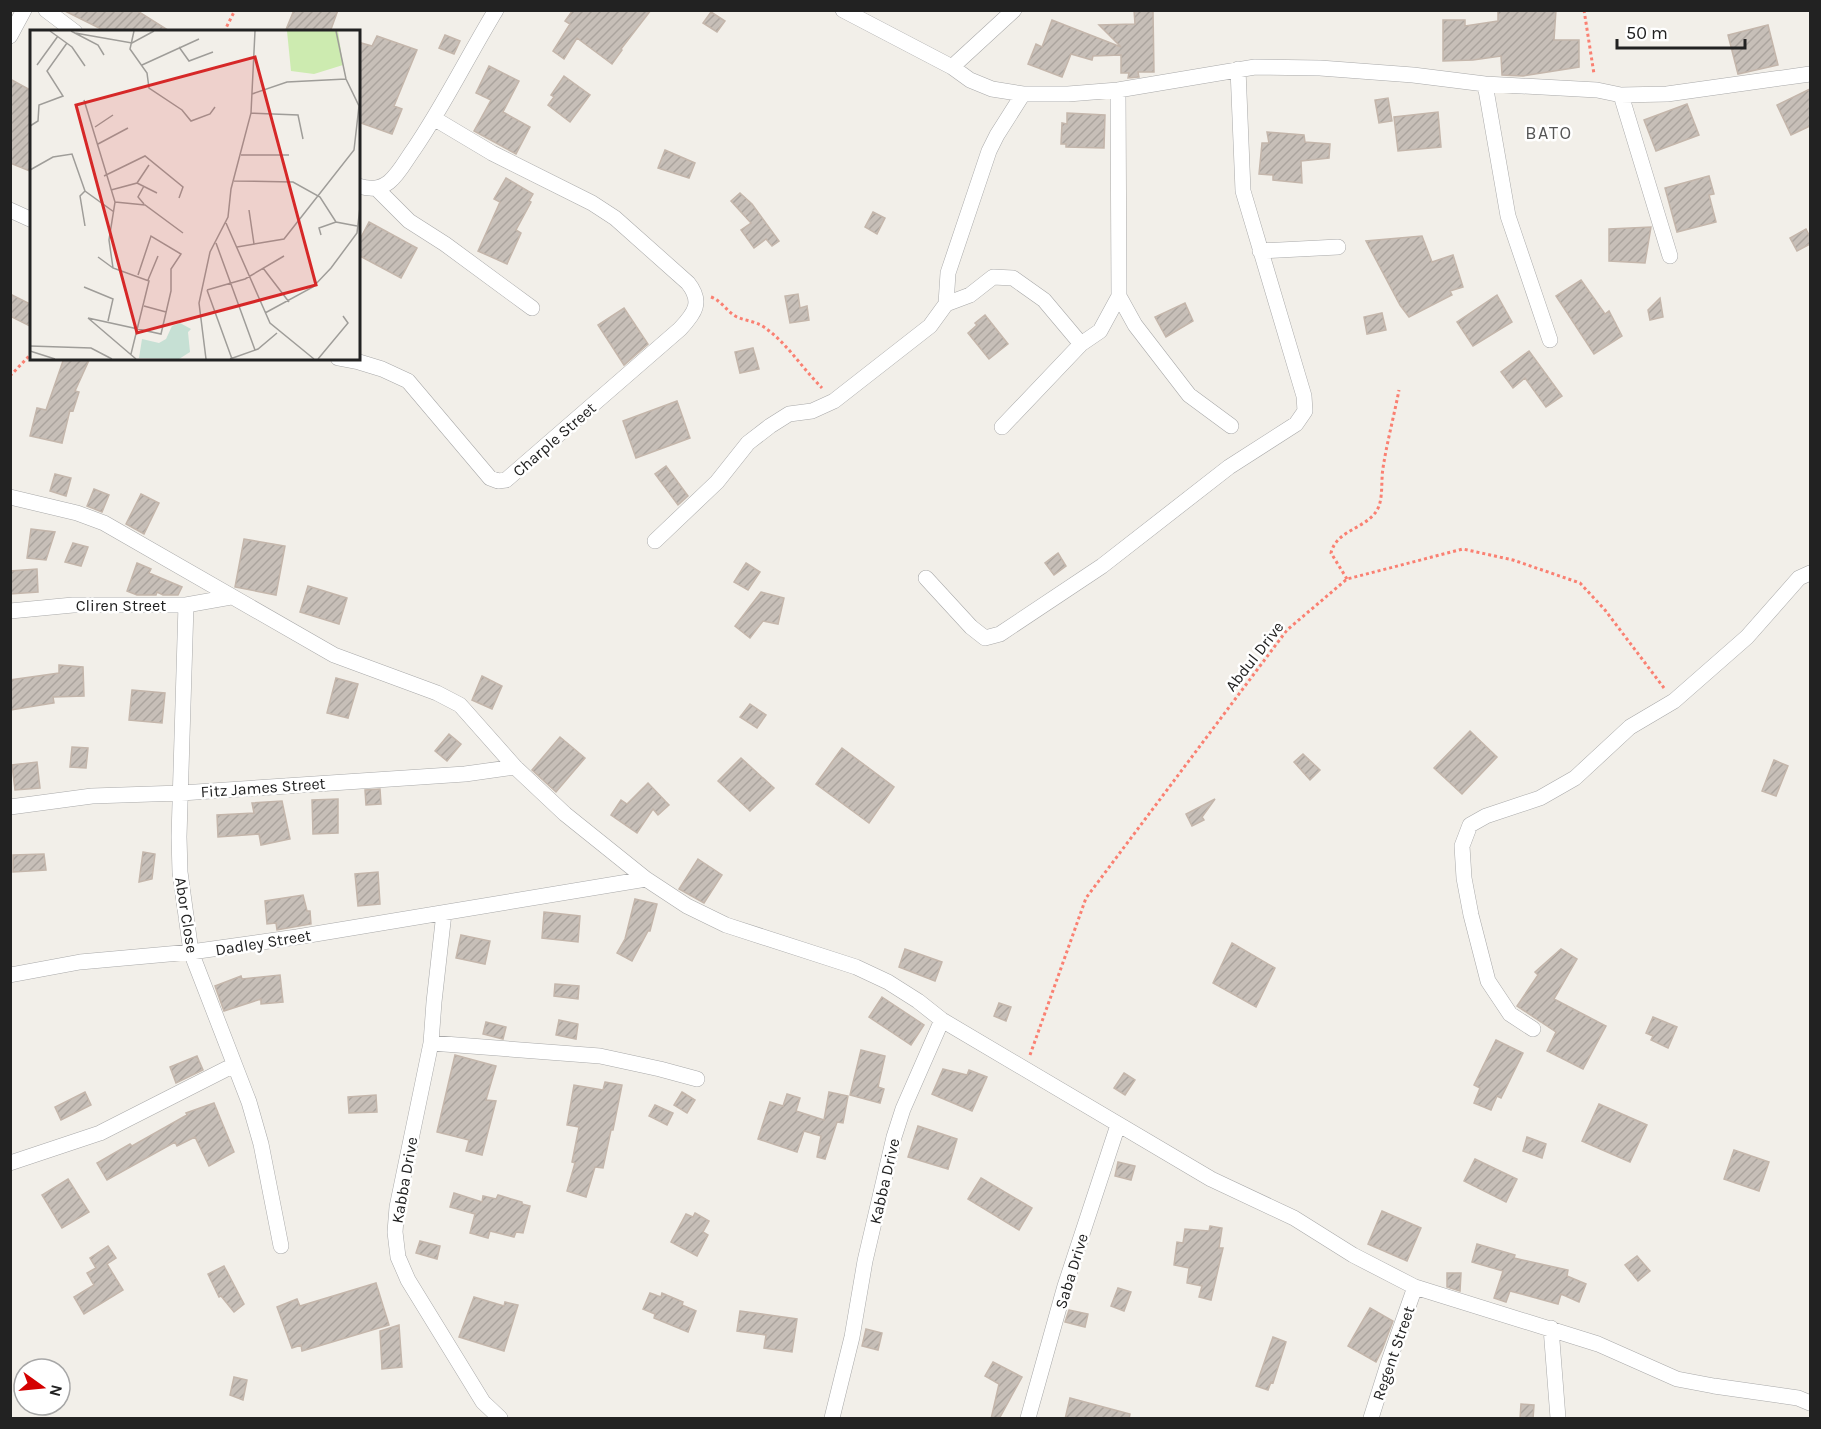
<svg xmlns="http://www.w3.org/2000/svg" width="1821" height="1429" font-family="Karla,sans-serif">
<defs>
<pattern id="building-hatch" width="6" height="6" patternUnits="userSpaceOnUse" patternTransform="scale(1.5)"><rect width="6" height="6" fill="#c7bfb8"/><path d="M-1 1l2-2M0 6l6-6M5 7l2-2" fill="none" stroke="#aba49e"/></pattern>
</defs>
<rect width="100%" height="100%" fill="#f2efe9"/>
<path fill="url(#building-hatch)" stroke="#c4b6ab" stroke-width="1.5" d="M63,10H136L171,32H107Z
M294,10H338L330,32H285Z
M573,10H651L621,49L622,50L612,64L577,38L564,59L553,51L570,24L565,21Z
M1134,10H1153L1154,72H1138L1139,77L1128,78L1129,73H1121V55L1093,56L1092,60L1071,54L1062,77L1028,64L1036,44L1042,47L1052,20L1121,47L1099,25L1135,24Z
M1498,10H1556L1554,40H1579V67L1523,76L1502,75L1501,56L1473,60L1443,61V20H1465V26L1498,21Z
M711,12L725,21L717,32L703,23Z
M1768,25L1778,65L1738,74L1728,35Z
M445,35L460,41L454,54L439,48Z
M377,36L417,50L394,106L402,109L392,134L358,122V42L372,46Z
M489,66L519,81L503,112L530,127L516,154L474,131L491,100L476,93Z
M564,76L590,95L570,122L548,105L554,97L551,95Z
M10,79L32,91V172L10,163Z
M1810,89V126L1791,135L1777,105Z
M1388,98L1392,121L1379,123L1375,100Z
M1687,104L1699,135L1656,151L1644,120Z
M1438,112L1441,147L1398,151L1394,117Z
M1067,113L1105,115L1104,148L1066,147V144H1061L1062,123L1067,124Z
M1267,132L1304,135L1305,142L1330,144L1329,158L1301,161L1302,183L1273,180V175L1259,174L1262,143H1269Z
M665,150L695,163L689,178L658,168Z
M1709,176L1714,194L1709,195L1716,222L1677,232L1665,188Z
M506,178L533,194L529,201L531,202L516,230L521,233L507,264L478,251L500,202L494,199Z
M740,193L752,204L779,241L772,246L766,239L754,248L741,230L751,223L731,201Z
M873,212L885,218L877,234L865,227Z
M369,222L417,248L401,278L358,255V243Z
M1651,227L1645,263L1609,261V229Z
M1806,229L1810,237V244L1797,251L1790,238Z
M1422,236L1432,262L1453,255L1463,287L1450,291L1452,295L1409,317L1400,305L1366,241Z
M1581,280L1605,314L1609,311L1622,336L1594,354L1556,296Z
M10,294L32,305V327L10,316Z
M798,294L800,308L807,306L809,320L790,323L785,296Z
M1497,295L1512,322L1473,346L1457,322Z
M1660,298L1663,317L1650,320L1648,310Z
M1185,303L1193,321L1166,337L1155,317Z
M624,308L648,344L624,365L598,325Z
M1382,313L1386,330L1367,334L1364,317Z
M985,315L1008,344L989,359L968,333L977,325L975,323Z
M753,348L759,369L740,373L735,352Z
M1529,351L1562,396L1546,407L1525,378L1513,388L1501,372Z
M64,358H90L75,391L79,392L73,411L70,410L62,443L30,436L37,408L46,410Z
M677,401L690,438L636,458L623,421Z
M666,466L688,496L678,505L655,474Z
M55,474L71,478L66,496L50,491Z
M94,489L109,495L102,512L87,506Z
M141,494L159,503L144,534L126,524Z
M31,529L55,532L46,560L27,558Z
M244,539L285,546L276,595L235,587Z
M73,543L88,547L81,566L65,562Z
M1058,553L1066,566L1054,575L1045,563Z
M137,563L151,569L149,573L182,587L178,595H163L157,592L156,595H137L127,591Z
M746,563L760,572L748,590L734,582Z
M37,569L38,592L10,594V571Z
M308,586L347,598L339,624L300,612Z
M761,592L784,598L778,624L763,621L750,638L735,626Z
M59,665L83,667L84,696L53,697L54,703L10,710V680L59,673Z
M482,676L502,686L492,709L472,700Z
M336,678L358,684L348,718L327,713Z
M132,690L165,693L162,723L129,720Z
M750,704L766,715L757,728L740,717Z
M1470,731L1497,757L1462,794L1434,768Z
M449,734L461,744L447,761L435,751Z
M560,737L585,758L556,792L532,770Z
M72,747L88,748L86,768L70,767Z
M842,748L894,787L869,823L816,784Z
M1303,754L1320,770L1310,780L1294,762Z
M741,758L774,788L750,811L718,781Z
M1774,760L1788,766L1776,796L1762,791Z
M37,762L40,788L15,790L12,765Z
M648,783L669,805L658,815L653,809L637,833L611,815L621,800L627,804Z
M380,789L381,804L366,805L365,790Z
M338,799V833L313,834L312,800Z
M1215,799L1202,817L1204,820L1192,826L1186,814Z
M282,801L290,839L261,845L259,834L218,837L217,815L254,813L252,803Z
M143,852L155,854L152,879L139,882Z
M44,854L46,870L13,872V855Z
M698,859L722,875L704,903L679,889Z
M378,872L380,904L358,906L355,874Z
M303,895L307,911H310L311,924L277,930L276,923L267,924L265,901Z
M635,899L657,904L650,931H648L632,961L617,953L625,939Z
M544,912L580,916L578,942L542,938Z
M461,935L490,941L485,964L456,958Z
M1232,943L1275,968L1256,1007L1213,983Z
M905,949L942,962L935,981L899,967Z
M1561,949L1577,959L1554,999L1606,1026L1583,1069L1547,1051L1556,1032L1517,1006L1538,975L1535,972Z
M280,975L283,1002L261,1004V999L224,1011L215,986L241,976L242,979Z
M555,984L579,986L578,999L554,996Z
M882,997L924,1025L911,1045L869,1017Z
M999,1003L1011,1007L1006,1021L994,1016Z
M1653,1017L1677,1027L1668,1048L1651,1040L1653,1036L1646,1033Z
M559,1020L578,1024L576,1039L556,1035Z
M486,1022L506,1027L503,1039L483,1034Z
M1496,1040L1523,1053L1501,1098L1497,1096L1491,1110L1474,1103L1480,1088L1474,1085Z
M861,1050L885,1056L878,1087L884,1089L880,1103L850,1095Z
M455,1055L496,1066L486,1100L496,1101L482,1155L466,1151L469,1140L437,1132Z
M197,1056L203,1070L176,1083L170,1067Z
M943,1069L967,1075L969,1070L987,1077L972,1111L932,1094Z
M1124,1073L1135,1080L1125,1095L1114,1088Z
M605,1082L622,1085L613,1130H611L603,1168L595,1167L586,1197L567,1191L575,1163L572,1162L579,1127L567,1125L574,1085L603,1090Z
M85,1092L91,1105L61,1120L55,1107Z
M682,1092L695,1100L687,1113L674,1105Z
M829,1092L848,1096L843,1123L837,1122L825,1159L817,1157L821,1136L804,1131L797,1152L758,1139L770,1102L783,1106L787,1094L800,1098L796,1111L824,1120Z
M376,1095L377,1112L349,1113L348,1097Z
M214,1103L234,1152L209,1166L195,1137L177,1146L175,1142L107,1180L97,1163L130,1144L132,1146L187,1115L186,1113Z
M1599,1104L1647,1125L1630,1162L1582,1141Z
M655,1105L673,1113L667,1125L649,1116Z
M918,1126L957,1139L948,1169L908,1157Z
M1527,1137L1546,1144L1542,1158L1523,1151Z
M1734,1150L1769,1162L1759,1191L1724,1179Z
M1475,1159L1517,1179L1506,1202L1464,1181Z
M1118,1162L1135,1166L1131,1180L1115,1176Z
M981,1178L1032,1208L1019,1230L968,1199Z
M68,1179L89,1212L62,1228L42,1195Z
M454,1193L482,1202L483,1196L496,1199L498,1195L522,1202V1204L530,1206L523,1233L516,1232L514,1237L490,1231L488,1238L470,1233L475,1214L450,1207Z
M1382,1211L1421,1228L1407,1261L1368,1244Z
M695,1213L709,1221L703,1232L708,1235L697,1256L671,1242L686,1214L693,1217Z
M1210,1226L1222,1228L1219,1248H1223L1211,1300L1199,1297L1202,1286L1187,1283L1189,1268L1174,1265L1177,1242L1183,1243L1185,1229L1209,1231Z
M420,1241L440,1246L437,1259L416,1253Z
M1477,1244L1515,1255L1514,1258L1568,1270L1567,1276L1586,1284L1579,1302L1561,1294L1558,1304L1510,1291L1506,1302L1494,1298L1503,1271L1472,1262Z
M108,1246L116,1258L107,1264L123,1290L84,1314L74,1297L94,1285L87,1273L96,1268L90,1258Z
M1637,1256L1650,1271L1638,1281L1625,1265Z
M224,1266L244,1304L234,1312L221,1296L219,1297L208,1274Z
M1447,1273H1461L1460,1291L1447,1287Z
M376,1283L389,1325L302,1351L301,1345L292,1348L277,1307L297,1299L300,1306Z
M1118,1288L1131,1292L1124,1311L1111,1306Z
M650,1293L661,1297L662,1293L683,1302L682,1305L696,1311L688,1332L654,1318L655,1314L643,1309Z
M474,1297L504,1306L505,1302L518,1305L504,1351L459,1337Z
M1370,1308L1393,1321L1382,1350L1376,1362L1348,1346Z
M1069,1310L1088,1314L1085,1327L1065,1322Z
M740,1311L797,1319L792,1352L764,1348L766,1335L737,1331Z
M399,1325L402,1367L382,1369L380,1331Z
M866,1329L882,1333L878,1350L862,1346Z
M1273,1337L1286,1342L1273,1383L1271,1382L1268,1390L1256,1386Z
M993,1362L1022,1377L999,1419H991L999,1384L985,1376Z
M234,1377L247,1380L243,1400L230,1395Z
M1070,1398L1130,1414L1129,1419H1065Z
M1521,1404L1534,1405L1533,1419H1520Z"/>
<g fill="none" stroke-linecap="round" stroke-linejoin="round">
<g stroke="#a9a9a9" stroke-width="16">
<path id="street" d="M46,10L75,32
M843,10L952,67L970,80L992,89L1023,94H1068L1118,90L1255,67L1320,68L1413,75L1485,84L1597,90L1621,95L1667,94L1810,74
M10,36L24,10
M952,67L1014,10
M1485,84L1508,216L1550,340
M1621,95L1670,256
M358,186C369,189 379,190 389,182C399,174 406,160 414,149C444,105 468,56 496,10
M377,189L409,221L445,244L532,308
M10,210L32,220
M1260,251L1338,247
M1119,296L1135,325L1189,395L1231,426
M946,304L970,295L993,277L1013,278L1044,300L1081,344
M338,358L359,362L382,369L408,381L490,478L498,481L506,480L680,329C695,313 703,302 688,283L615,218L592,203L492,153L435,119
M1002,427L1081,344L1100,331L1119,296L1118,90
M10,497L77,513L104,523L334,655L437,693L460,705L515,767L565,814L646,879L687,906L726,925L856,967L888,982L918,1001L942,1020L1211,1179L1294,1218L1353,1255L1415,1287L1598,1344L1677,1379L1714,1386L1798,1398L1810,1403
M655,541L717,482L748,443L770,426L789,414L812,411L834,401L930,326L946,304L948,273L989,151L997,135L1023,94
M926,578L971,627L985,638L1000,634L1102,566L1229,467L1296,424L1305,411L1304,396L1243,191L1238,69
M186,605L179,837L180,872L191,952L249,1102L261,1144L281,1246
M10,611L73,605H186L231,597
M10,807L92,796L181,793L465,774L515,767
M444,913L434,1002L431,1043L397,1207L395,1232L398,1257L408,1280L483,1402L500,1418
M10,975L80,962L191,952L297,937L646,879
M1533,1029L1510,1014L1488,981L1471,915L1464,878L1462,846L1470,825L1486,816L1540,798L1575,778L1630,727L1674,701L1747,637L1799,578L1810,573
M431,1043L600,1056L660,1069L697,1079
M10,1163L100,1133L234,1065
M1551,1328L1558,1418
M832,1418L852,1337L865,1261L894,1137L903,1109L942,1020
M1028,1418L1065,1286L1118,1125
M1371,1418L1389,1361L1415,1287"/>
</g>
<path stroke="#fa8072" stroke-width="3" stroke-dasharray="3 3" stroke-linecap="butt" d="M1584,10L1594,74
M224,32L235,10
M711,297C722,301 727,312 737,317C746,321 755,321 764,327C787,343 802,368 822,388
M10,376L32,353
M1347,579L1331,553C1337,528 1370,529 1379,506C1383,494 1381,480 1383,468C1387,442 1394,416 1399,390
M1030,1055L1086,898L1287,630L1347,579L1463,549L1513,560L1580,583L1605,610L1664,688"/>
<use href="#street" stroke="#fff" stroke-width="15"/>
</g>
<g text-anchor="middle" stroke-width="5" stroke-linejoin="round" paint-order="stroke">
<g font-size="16" fill="#222" stroke="#fff">
<text transform="translate(554 439) rotate(-41)" y="6">Charple Street</text>
<text x="121" y="611">Cliren Street</text>
<text transform="translate(1254 656) rotate(-52)" y="6">Abdul Drive</text>
<text transform="translate(263 787) rotate(-4)" y="6">Fitz James Street</text>
<text transform="translate(187 915) rotate(81)" y="6">Abor Close</text>
<text transform="translate(263 942) rotate(-9)" y="6">Dadley Street</text>
<text transform="translate(404 1180) rotate(-80)" y="6">Kabba Drive</text>
<text transform="translate(884 1181) rotate(-77)" y="6">Kabba Drive</text>
<text transform="translate(1071 1271) rotate(-73)" y="6">Saba Drive</text>
<text transform="translate(1393 1353) rotate(-71)" y="6">Regent Street</text>
</g>
<g font-size="18" letter-spacing="1.5" fill="#555" stroke="#fff">
<text x="1549" y="139">BATO</text>
</g>
</g>
<g transform="translate(30 30)">
<rect width="330" height="330" fill="#f2efe9"/>
<path d="M257,1H308L313,35L284,44L261,41Z" fill="#cdebb0"/>
<path d="M150,293L161,299L158,302L160,322L149,329L109,328L112,309L129,313L136,309L142,296Z" fill="#c6e0d4"/>
<path fill="none" stroke="#9f9d99" stroke-width="1.5" d="M20,1L42,17L55,36M41,1L68,15L74,25M104,1L100,19L117,43L119,58L152,80L161,91L180,84L185,77M45,3L102,13L124,1M149,17L159,31L183,22M7,35L28,6M112,35L169,9M222,64L257,52L316,49M54,70L85,172L79,210L83,238L119,251L101,324M221,83L268,85L273,109M0,96L8,91L9,75L33,66L17,41L37,13M65,97L83,85M68,114L98,98M211,125H259M0,140L23,127L42,124L55,161L84,182M74,146L115,126L153,157L149,168M204,151L263,152L290,167L306,192L327,196M107,153L127,163M81,160L107,153L119,135M55,161L50,166L55,196M85,172L115,175L153,203M114,174L108,167L114,156M219,180L224,214M196,193L240,293L284,329M291,205L289,198L306,192M186,213L225,320M207,217L254,209L324,120L329,76L316,49L306,1M68,227L83,238M233,238L259,272M118,250L128,226M54,257L83,269L78,291M177,260L215,249L254,226M177,260L202,329M114,276L136,282M235,283L283,257L301,238L327,203L330,177M58,288L131,304L141,261V239L151,224L121,206L108,245M58,288L106,329M0,316L61,318L82,329M0,321L25,329M176,329L169,273L180,222L198,187L201,159L221,83L225,1M200,329L228,319L247,303M288,329L318,293L313,286"/>
<path fill="#d62828" fill-opacity="0.15" stroke="#d62828" stroke-width="3" d="M225,27L286,255L107,303L46,75Z"/>
<rect width="330" height="330" fill="none" stroke="#222" stroke-width="3"/>
</g>
<rect width="1821" height="1429" fill="none" stroke="#222222" stroke-width="24"/>
<g transform="translate(42 1387) rotate(105)"><circle r="28" fill="#ffffff" stroke="#a7a7a7" stroke-width="1.5"/>
<path d="M0-4.5L10 22L0 15L-10 22Z" fill="#d40000"/>
<text y="-9" font-size="16" font-weight="bold" text-anchor="middle" fill="#222222">N</text>
</g>
<path d="M1617 39v9h128v-9" fill="none" stroke="#222222" stroke-width="3"/>
<text x="1626" y="39" font-size="18" fill="#222222" stroke="#ffffff" stroke-width="4.5" paint-order="stroke">50 m</text>
</svg>
